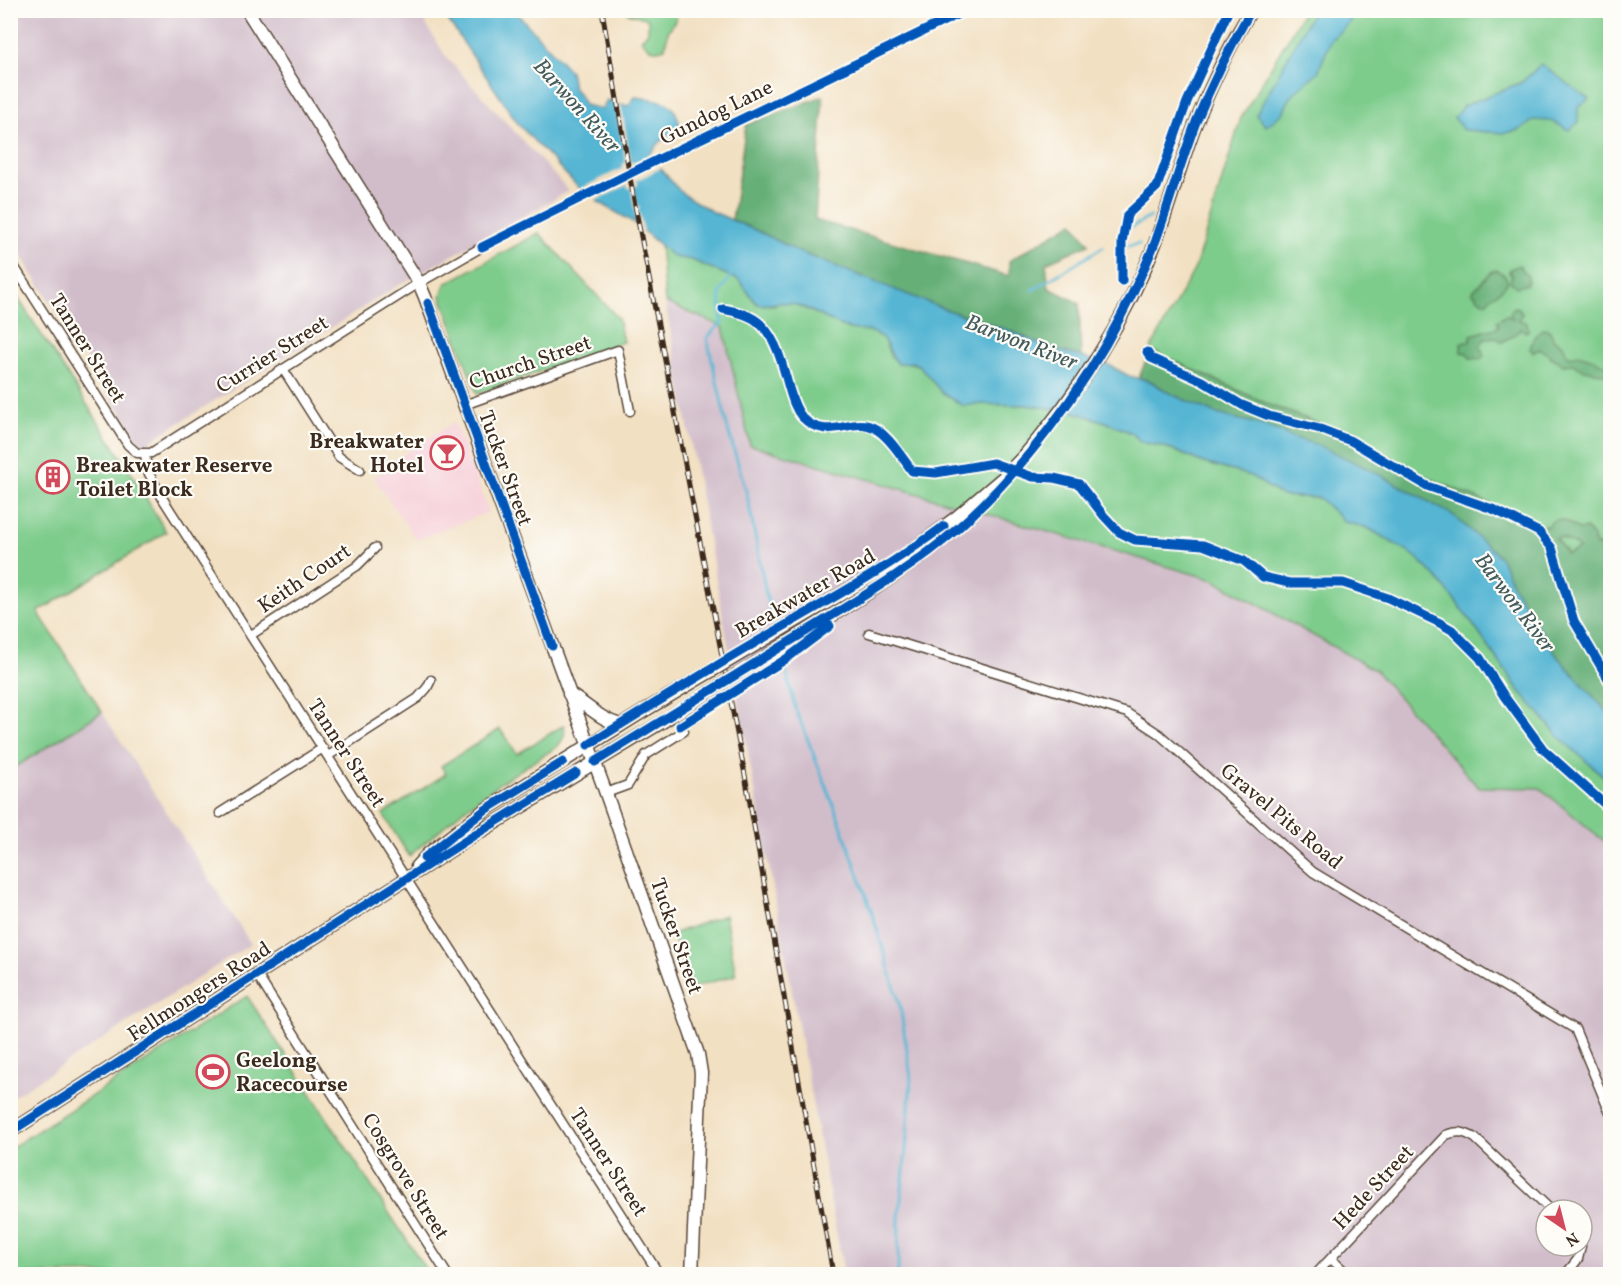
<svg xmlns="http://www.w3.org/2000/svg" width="1621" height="1285" font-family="Vollkorn,serif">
<rect width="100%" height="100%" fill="#fdfcf7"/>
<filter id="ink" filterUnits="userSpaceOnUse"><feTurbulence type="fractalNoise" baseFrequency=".0167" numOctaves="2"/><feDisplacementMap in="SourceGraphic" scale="12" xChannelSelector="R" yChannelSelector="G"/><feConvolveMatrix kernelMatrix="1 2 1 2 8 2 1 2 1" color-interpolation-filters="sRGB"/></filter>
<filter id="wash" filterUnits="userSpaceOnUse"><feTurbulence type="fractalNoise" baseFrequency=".008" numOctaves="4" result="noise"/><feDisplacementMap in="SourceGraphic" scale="24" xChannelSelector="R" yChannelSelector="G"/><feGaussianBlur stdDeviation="1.35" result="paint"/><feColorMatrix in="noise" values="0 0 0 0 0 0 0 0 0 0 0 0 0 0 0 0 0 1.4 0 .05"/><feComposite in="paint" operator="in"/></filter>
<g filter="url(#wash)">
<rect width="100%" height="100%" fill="#f2e0c2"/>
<path fill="#f6cfd8" d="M454,422L489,512L416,540L374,478L411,449Z"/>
<path fill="#d1bdca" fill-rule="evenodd" d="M11,11H418L446,57L569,191L401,284L142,446L11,240Z
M665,302L723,327L750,445L1214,580L1375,670L1478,787L1540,788L1610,846V1274H844ZM1546,1210H1582V1246H1546Z
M10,569L251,944L11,1098H10Z"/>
<path fill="#7ecc8c" stroke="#5c7b55" stroke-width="1.5" d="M629,10L676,11V19L668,32L665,48C652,53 649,49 641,39L648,32V19L628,13Z
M1304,11H1610V671L1584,630L1567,555L1549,528L1428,478L1352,436L1272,406L1150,350L1195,268L1241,118Z
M661,169L669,179L674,257L692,260L739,280L757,304L774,305L783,302L797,305L849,329L873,331L883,338L891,357L920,366L942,393L964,406L975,404L1027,405L1071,411L1106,422L1132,433L1141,442L1166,447L1204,463L1251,476L1282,496L1319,498L1345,522L1368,528L1415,556L1437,578L1462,609L1519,690L1559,737L1610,782V846L1540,788L1478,787L1375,670L1214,580L750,445L723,327L665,302L660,244L644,231Z
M539,233L618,318L623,342L477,394L441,296L445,284Z
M10,286L132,474L166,532L38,612L102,712L11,770Z
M564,725C566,735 563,740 557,747L500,783L461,812L409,856L383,814L446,774L441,766L500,729L517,754Z
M725,915L736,975L691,988L672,934Z
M247,996L429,1274H11V1148Z"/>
<path fill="#66b078" stroke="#506d4b" stroke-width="1.5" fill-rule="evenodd" d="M823,96L815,220L1009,276V261L1073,222L1089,244L1046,263L1049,288L1079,303L1081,357L1049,348L1011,331L950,311L857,276L799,252L762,233L732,220L746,125Z
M1519,265C1524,273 1531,275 1527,284L1516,287L1510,281L1512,276L1509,273L1510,269Z
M1497,270C1523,285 1493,291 1487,302L1481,301L1472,292L1492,271Z
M1515,307L1519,308L1522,314L1519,320L1527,323L1528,331L1525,332L1521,328L1516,334L1502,342L1495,337L1485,339L1480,346L1484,356L1481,359L1470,358L1467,353L1461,352V343L1471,341V335L1499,327L1497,321L1506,315L1513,319L1510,313L1513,308Z
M1545,328L1550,331L1554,340L1563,345L1567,355L1572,357L1578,354L1594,359L1607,367L1608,361L1610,360V377C1599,369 1584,374 1573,364L1563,365L1540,349L1533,352L1530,349C1532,340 1537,331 1545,328Z
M1150,350L1272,406L1352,436L1428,478L1546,527C1556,513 1568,522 1579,530L1586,528L1593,537V541L1597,546H1603L1606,553L1610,552V659L1606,654L1599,653L1610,671V715L1557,656L1513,586L1501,558L1453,515L1371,470L1266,426L1217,414L1171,394L1151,381L1139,378ZM1562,538L1575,545L1579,549L1567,554L1556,539Z"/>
<path fill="#54b5d3" stroke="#487078" stroke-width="1.5" d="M1314,10L1351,11L1350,22L1331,40L1318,72L1296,91L1289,100L1283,113L1266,126L1256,115Z
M442,11H515L570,71L573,87L580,96L584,105L602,109L607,100L628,106L635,97C661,100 676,99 680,127L660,142L649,155L679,190L686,196L711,211L762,233L799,252L950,311L1011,331L1049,348L1107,364L1129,376L1150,381L1171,394L1217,414L1266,426L1292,437L1320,446L1371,470L1453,515L1501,558L1513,586L1557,656L1610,715V782L1559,737L1519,690L1462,609L1437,578L1415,556L1368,528L1345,522L1319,498L1282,496L1251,476L1204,463L1166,447L1141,442L1132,433L1106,422L1071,411L1027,405L975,404L964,406L942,393L920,366L912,362L898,364C890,356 888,343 881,337C871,329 861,331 850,329C828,323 808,304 785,303C775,302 767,306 757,304L739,280L692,260L674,257L633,222L597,201L580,189L519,125Z
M1541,64L1589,99L1578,108V123L1569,130L1551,121L1533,120C1516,140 1487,131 1463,130L1454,118L1463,106L1522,82Z"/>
<path fill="#f2e0c2" d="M615,99L620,100L631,162L634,163L655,152L653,155L663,167L637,180L638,185L634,187L637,206H640L638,209L643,228V234L638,230L631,188H628L627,185L593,202L578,190L623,168V164L626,163Z"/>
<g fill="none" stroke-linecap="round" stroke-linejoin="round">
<path stroke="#54b5d3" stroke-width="3" d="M1128,229L1150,217
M1127,246L1139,244
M732,274L720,293L722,322L707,338L728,430L747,494L767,599L775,629
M1033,290L1103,247
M781,652L796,710L839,819L872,913L900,1005L911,1078L906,1151L899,1218L898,1274"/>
</g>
</g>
<g filter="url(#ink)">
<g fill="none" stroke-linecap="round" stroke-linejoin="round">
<g stroke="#564537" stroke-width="11">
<path id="street" d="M10,260L128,445L137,453H151L419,283L482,247L663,157L967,10
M283,369L339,457L360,470
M464,405L618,350L630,411
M145,454L147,470L163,499L659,1274
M869,633L1127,713L1159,734L1313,872L1575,1029L1610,1113
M251,635L357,566L375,548
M328,756L418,698L427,688L431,680
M606,793L628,785L646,755L684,731
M220,813L323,748
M257,975L447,1274
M1331,1259L1348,1274
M1316,1274L1446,1135C1458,1130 1464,1132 1475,1138L1551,1210
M1566,1274L1578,1259L1581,1246"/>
</g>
<g stroke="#564537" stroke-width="15">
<path id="secondary" d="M247,10L419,283L425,297L603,785L698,1054L701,1073L692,1274
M1021,460C1077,395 1125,322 1156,241C1170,202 1181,163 1195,125C1211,85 1229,47 1251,10
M852,603C905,570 954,535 996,489
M569,694C587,705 600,719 620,725
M417,866L428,854L485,810L647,709
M10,1132L473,836L665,720"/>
</g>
<use href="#street" stroke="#fff" stroke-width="8"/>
<use href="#secondary" stroke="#fff" stroke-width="12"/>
<g stroke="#3b2a1e" stroke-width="5">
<path id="rail" d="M602,10L633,195L745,775L833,1274"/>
</g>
<use href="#rail" stroke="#fdfcf7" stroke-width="3" stroke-dasharray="9" stroke-linecap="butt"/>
<g stroke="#564537" stroke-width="15" stroke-linecap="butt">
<path id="secondary-bridge" d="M647,709L900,559L957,517L1004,477L1027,453
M665,720L852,603"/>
</g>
<use href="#secondary-bridge" stroke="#fff" stroke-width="12"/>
<g stroke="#fdfcf7" stroke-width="13">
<path id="cycleway" d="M482,247L663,157L967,10
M1122,281V242L1127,215L1157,187L1187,102L1229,10
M428,303L552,646
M723,309C733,311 745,313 754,319C776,333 782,364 789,388C792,398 795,409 802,417C828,444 852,414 876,429C891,439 902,457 912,471L936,473L993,463L1033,477L1054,478L1079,484L1104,516L1119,532L1135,540L1203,545L1244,561L1263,577L1289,583H1343L1388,598L1438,622L1452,630L1480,658L1504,696L1543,749L1610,809
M1147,352L1151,358L1202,381L1242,405L1269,416L1320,429L1351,441L1427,486L1495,510L1539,532L1552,548L1574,621L1610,682
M680,726L786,659L830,626
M588,745C649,707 710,669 772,633C831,599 889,567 944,526
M595,762C664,720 733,677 802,634C855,601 910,570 957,529C1021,472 1082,392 1121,316C1134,291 1146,266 1156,240C1170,201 1181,161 1196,122C1212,83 1230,47 1251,10
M424,858L485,810L563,762
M10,1132L473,836L576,773"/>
</g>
<use href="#cycleway" stroke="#0057b8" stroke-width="9"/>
</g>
</g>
<defs>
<g id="bar-ring" transform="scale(1.725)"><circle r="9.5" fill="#fdfcf7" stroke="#d1495b" stroke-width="1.5"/><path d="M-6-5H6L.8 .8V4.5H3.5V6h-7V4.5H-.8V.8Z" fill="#d1495b"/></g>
<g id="building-ring" transform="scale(1.725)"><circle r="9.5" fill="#fdfcf7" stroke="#d1495b" stroke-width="1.5"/><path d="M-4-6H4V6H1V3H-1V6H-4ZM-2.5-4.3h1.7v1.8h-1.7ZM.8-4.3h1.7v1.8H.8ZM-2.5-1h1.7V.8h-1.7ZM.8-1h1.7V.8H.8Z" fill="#d1495b"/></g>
<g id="stadium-ring" transform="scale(1.725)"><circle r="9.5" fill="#fdfcf7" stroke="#d1495b" stroke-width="1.5"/><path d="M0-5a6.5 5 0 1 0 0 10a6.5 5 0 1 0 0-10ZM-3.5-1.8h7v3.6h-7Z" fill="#d1495b"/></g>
</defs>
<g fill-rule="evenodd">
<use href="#bar-ring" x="447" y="453"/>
<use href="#building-ring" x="53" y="477"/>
<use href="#stadium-ring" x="213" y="1072"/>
</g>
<g text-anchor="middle" stroke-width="4.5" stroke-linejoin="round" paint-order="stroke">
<g font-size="21" fill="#3b2a1e" stroke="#fdfcf7">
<text transform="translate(716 112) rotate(-26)" y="7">Gundog Lane</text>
<text transform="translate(88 348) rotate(58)" y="7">Tanner Street</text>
<text transform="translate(272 354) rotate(-32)" y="7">Currier Street</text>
<text transform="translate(530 362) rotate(-19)" y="7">Church Street</text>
<text transform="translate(506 468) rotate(70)" y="7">Tucker Street</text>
<text transform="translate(304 578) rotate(-34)" y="7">Keith Court</text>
<text transform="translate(805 593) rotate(-30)" y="7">Breakwater Road</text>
<text transform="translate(347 753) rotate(57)" y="7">Tanner Street</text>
<text transform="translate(1282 816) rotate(40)" y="7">Gravel Pits Road</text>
<text transform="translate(677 936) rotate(71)" y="7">Tucker Street</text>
<text transform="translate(199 991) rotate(-33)" y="7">Fellmongers Road</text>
<text transform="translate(609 1162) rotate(57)" y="7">Tanner Street</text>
<text transform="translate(406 1176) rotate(58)" y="7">Cosgrove Street</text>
<text transform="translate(1373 1187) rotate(-47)" y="7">Hede Street</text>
</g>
<g font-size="21" font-weight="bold" fill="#3b2a1e" stroke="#fdfcf7" text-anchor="start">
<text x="424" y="448" text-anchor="end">Breakwater<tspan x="424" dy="24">Hotel</tspan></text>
<text x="76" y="472">Breakwater Reserve<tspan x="76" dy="24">Toilet Block</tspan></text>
<text x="236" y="1067">Geelong<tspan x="236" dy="24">Racecourse</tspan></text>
</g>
<g font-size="22" font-style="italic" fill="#445b5d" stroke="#fdfcf7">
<text transform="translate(578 105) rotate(48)" y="8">Barwon River</text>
<text transform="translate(1022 341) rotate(21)" y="8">Barwon River</text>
<text transform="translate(1516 602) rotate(53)" y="8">Barwon River</text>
</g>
</g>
<rect width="1621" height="1285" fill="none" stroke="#fdfcf7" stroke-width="36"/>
<g transform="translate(1564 1228) rotate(145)"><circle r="28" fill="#fdfcf7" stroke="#afa8a0" stroke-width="1.5"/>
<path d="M0-4.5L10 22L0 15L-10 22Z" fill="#d1495b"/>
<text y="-9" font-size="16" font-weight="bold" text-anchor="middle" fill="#3b2a1e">N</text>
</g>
</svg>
